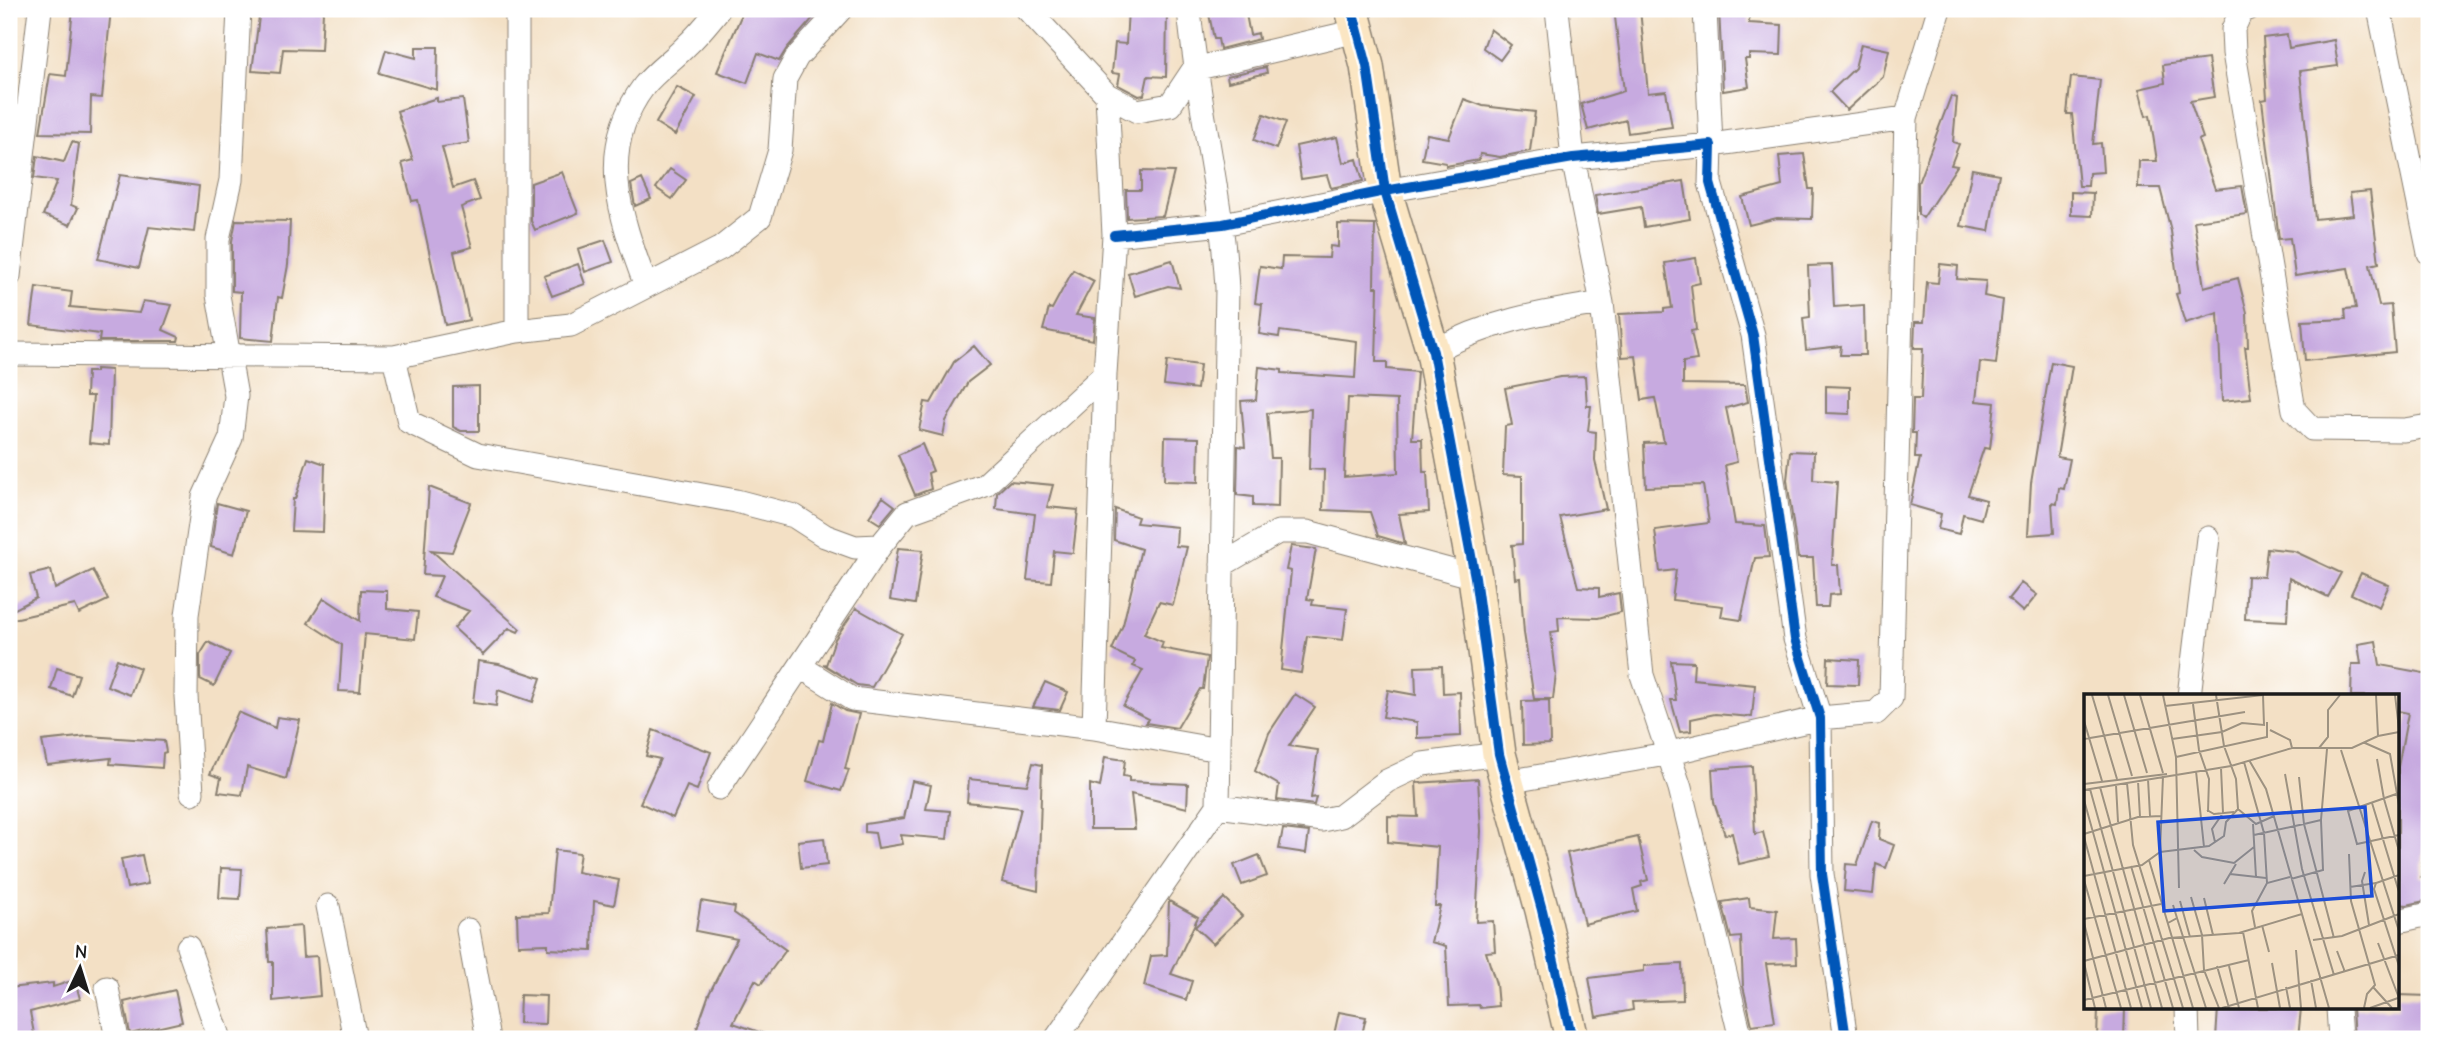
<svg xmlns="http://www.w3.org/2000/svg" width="2438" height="1048" font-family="'Comic Neue',sans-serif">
<rect width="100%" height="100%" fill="#fff"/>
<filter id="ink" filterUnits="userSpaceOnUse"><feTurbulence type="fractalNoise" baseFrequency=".0143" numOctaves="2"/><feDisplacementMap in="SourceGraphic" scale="14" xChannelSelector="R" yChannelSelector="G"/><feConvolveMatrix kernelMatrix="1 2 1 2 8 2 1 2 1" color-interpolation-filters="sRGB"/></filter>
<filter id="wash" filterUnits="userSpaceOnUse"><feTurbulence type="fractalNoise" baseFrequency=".00686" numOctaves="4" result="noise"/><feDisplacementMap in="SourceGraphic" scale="28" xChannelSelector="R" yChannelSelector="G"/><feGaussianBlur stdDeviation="1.57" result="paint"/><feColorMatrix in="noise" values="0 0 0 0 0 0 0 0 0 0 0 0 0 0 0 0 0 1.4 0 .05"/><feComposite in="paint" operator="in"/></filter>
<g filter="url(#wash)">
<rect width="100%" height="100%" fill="#f3e0c5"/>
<g id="blocks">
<path fill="#c7aae0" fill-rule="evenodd" d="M73,9H111L102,98L91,97L90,134L40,133L50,74L66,76Z
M260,9L323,11L321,50L283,49L280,73L252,71Z
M744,9H818L814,17L787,48L779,61L758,53L747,83L717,72Z
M1128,9H1167L1166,77L1148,76L1144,95L1139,96L1118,85L1120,74L1112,73L1115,43L1126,44Z
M1208,9H1245L1250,35L1258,33L1259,39L1220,49L1218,39H1214Z
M1614,9H1640L1648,93L1666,91L1672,127L1628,133L1626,120L1588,130L1581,104L1624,91Z
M1719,9H1749V23L1782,25L1781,55L1749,54V59H1745L1749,87L1723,91Z
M1490,29L1511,45L1500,60L1483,48Z
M2287,35L2289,48L2334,40L2338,66L2300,71L2315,219L2353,215L2350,193L2370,191L2379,263L2370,265L2379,306L2391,305L2395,352L2305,361L2302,321L2346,319L2345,309L2356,308L2348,268L2295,276L2290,238L2279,239L2262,100L2267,99L2263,38Z
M1861,44L1889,50L1883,77L1847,110L1830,92L1855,68Z
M416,47H438L437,90L379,73L386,50L416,58Z
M2208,59L2214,97L2190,101L2203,138L2198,140L2215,189L2242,186L2247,214L2194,221L2204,287L2238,278L2247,313L2248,347H2245L2251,398L2222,401L2218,313L2185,323L2176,294L2179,293L2171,231L2160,188H2138L2139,161H2157L2150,115L2146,116L2139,89L2165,83L2163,65Z
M1266,67L1267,73L1228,82L1227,76Z
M2071,77L2100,80L2093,144L2101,143L2103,172L2089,173L2088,186H2079L2072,114H2067Z
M677,87L696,97L675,135L656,123Z
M1951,96L1957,98L1953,142L1959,144L1951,165L1957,166L1923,218L1918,214V183Z
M437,98V102L463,99L469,143L442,147L453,188L473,181L480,200L461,207L472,247L454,252L469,320L445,325L418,200L412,201L402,163L413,160L397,111Z
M1464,99L1483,106L1535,112L1530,151L1500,157L1480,154L1479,160L1446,166V163L1422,159L1427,134L1449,138Z
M1264,114L1286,122L1276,149L1254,140Z
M1337,137L1343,163L1357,159L1363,181L1331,188L1327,175L1301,179L1296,146Z
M72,142L79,144L71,205L78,208L70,225L43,215L57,181L34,178L37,156L64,162Z
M1804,154L1809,189H1813L1812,219L1777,218L1749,225L1742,197L1782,186L1779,156Z
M670,169L686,180L672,199L656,188Z
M1972,169L1999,174L1989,231L1961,226Z
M1141,171L1174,172L1163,216L1127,218L1126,190H1141Z
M562,172L578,213L535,230L531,221V183Z
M120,175L199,186L194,232L149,227L139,268L98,259Z
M642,179L651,199L635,206L631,184Z
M1684,181L1690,219L1644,227L1641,207L1598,214L1595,195Z
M2071,192L2093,193L2092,216L2071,215Z
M236,220L290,221L288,265L282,298L278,297L273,341L240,338L241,292L232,291V241Z
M1338,224L1375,225L1374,287H1378L1376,362H1387V369L1417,372L1412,439H1422L1423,472H1427L1429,512L1399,514L1405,544L1378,536L1370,512L1323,510L1324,470L1309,469L1311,409L1267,413L1271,458H1279L1278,507L1253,506V497L1237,495L1238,446L1245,447L1241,401L1256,400L1259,367L1282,370V373L1355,378L1357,341L1280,331L1279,337L1259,334L1262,304L1255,303L1260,266L1281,269L1282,257L1329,258L1330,246L1338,247ZM1348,398L1397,400L1398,473L1344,477Z
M605,240L613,262L585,272L578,249Z
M1696,258L1700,283L1691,285L1696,330L1691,331L1697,360L1683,362V384L1745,385L1748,402L1726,408L1737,462L1725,465L1735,524L1765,526L1769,557L1755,558L1741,620L1721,617L1723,606L1672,600L1676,570L1660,572L1655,530L1709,523L1703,485L1646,487L1644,443L1664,442L1655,398L1642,400L1636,356L1622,357L1619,314L1664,312V309L1672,308L1665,263Z
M1172,260L1180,288L1168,286L1135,296L1128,273Z
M578,264L585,284L552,296L544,276Z
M1940,264L1958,266L1957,279L1986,281L1984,296L2003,300L1996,364L1980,362L1976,401L1995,403L1990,449L1984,448L1968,495L1986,500L1981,519L1963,514L1959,534L1938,529L1941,514L1910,505L1920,458H1915L1916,433H1912L1913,399H1921L1923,348H1914L1915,322H1924L1927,282L1938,283Z
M1832,265L1834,307L1864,305L1865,355H1840L1841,346L1806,350L1803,318L1810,317L1808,266Z
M1073,270L1094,281L1076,315L1095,318L1093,340L1043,330L1049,308L1052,309Z
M36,287L72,292L70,307L139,313L143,301L172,305L163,330L179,337L178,341H99L100,334L31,325Z
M974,346L990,365L968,382L946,421L943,436L919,430L925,402L931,403L954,362Z
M1167,361L1200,365L1197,389L1164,385Z
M2051,362L2072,366L2057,457L2070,459L2064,489L2059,488L2057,504L2052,503L2054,533L2028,535L2031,483Z
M96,369L111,370L109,445L89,443L93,396H86L87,372H96Z
M1585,376L1587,406H1591L1588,431L1596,432L1595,460L1606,509L1560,517L1578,587L1599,588V597L1619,593L1621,612L1598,618L1558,617L1559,631L1551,632L1556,674L1553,699H1534L1524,633L1520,578L1515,579L1512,545L1522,544V476L1503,475L1505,426L1512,425L1505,388L1560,377Z
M479,386V431H461L453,427V387Z
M1826,386L1850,387V414L1826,413Z
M1165,437L1199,438L1198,482L1164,481Z
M922,444L933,471L928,473L931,489L915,495L898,455Z
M1790,451L1814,452L1813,480L1837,482L1832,565H1838L1840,594L1829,595L1828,607H1816L1813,558H1798L1787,480Z
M308,458L325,464L323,532L291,531L293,499H295Z
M1010,481L1053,485L1047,507L1078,510L1073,553L1054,551L1051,582L1027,580L1035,514L996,509L997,493Z
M429,487L471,503L452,552L431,550L520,629L518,632L509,628L483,655L454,628L469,611L433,597L442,576L423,575Z
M883,497L895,506L880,524L869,517Z
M217,503L246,511L234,554L211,547Z
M1115,509L1138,517L1136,523L1177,527L1176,546L1187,547L1173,605L1159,602L1144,634L1163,642L1161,648L1207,657L1203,689H1200L1177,728L1146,723L1149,719L1123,706L1143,670L1133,666L1135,661L1112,650L1123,625L1141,549L1114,540Z
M1291,546L1316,549L1307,599L1313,600L1312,605L1347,609L1343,640L1307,636L1301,673L1281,670L1291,571L1286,570Z
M898,548L923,550L915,604L890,600Z
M2267,548L2294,551L2341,573L2328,597L2289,578L2287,621L2245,619L2247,576L2264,577Z
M51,570L55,589L93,570L108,600L79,614L75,605L9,620V612L36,598L30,575Z
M2361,573L2389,585L2379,607L2351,594Z
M2021,583L2037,595L2023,612L2008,599Z
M361,590L387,591V609L418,612L415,639L365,634L360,692L339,691L342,645L308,623L324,598L360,621Z
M856,608L902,634L872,687L857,685L823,664L826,665L835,639Z
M2376,641L2380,665L2429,674V764L2425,806H2428L2421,877L2429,878V900L2407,905L2398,904V767L2408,713L2398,711V696H2351L2352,664H2361L2358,644Z
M208,642L230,653L214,686L200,679V655Z
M1828,658L1859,660L1858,685L1827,684Z
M117,659L140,668L130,695L107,686Z
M478,661L499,664L541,678L533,702L498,690L496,706L473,703Z
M1671,661L1694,662L1693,679L1755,685L1752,717L1715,714L1691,719V731L1680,732L1671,700H1676Z
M1442,666L1443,693L1460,692L1461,736L1417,738V722L1383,717L1388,690L1416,695L1415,667Z
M57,668L79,675L72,696L51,689Z
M1045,682L1068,692L1060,710L1033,707Z
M1295,694L1315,707L1289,746L1318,750L1311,798L1316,797L1314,805L1277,800L1279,785L1255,771L1269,733Z
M1549,700L1550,744L1523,745L1522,701Z
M832,703L845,711L859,714L845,769L849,770L841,791L807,781L819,740L823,741Z
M238,712L275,728L277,717L300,720L286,779L247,767L242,795L218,792L221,778L210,774Z
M653,730L711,752L697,790L687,786L673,818L640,803L660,759L646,756Z
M88,736L164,741L166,752L163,753L162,768L110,764L111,758L47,765L42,741Z
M1105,757L1125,760L1123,776L1129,777V781L1188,784L1187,808L1131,794L1135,829H1090V784L1100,787Z
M1033,763L1042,765L1038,891L1002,882L1021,808L967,802L969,779L1027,785Z
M1752,766L1755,834L1763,832L1769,857L1739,864L1732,833L1725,835L1714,802L1712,769Z
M1478,779L1481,831L1476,922L1493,921L1495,951L1486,952L1496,984L1498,1006L1480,1008L1479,1005L1449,1006L1446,946L1431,942L1440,906H1435L1438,847L1388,842V816L1418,817L1416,783Z
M912,781L931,785L926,809L950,811L947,839L901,835L903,844L878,848L875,833L865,832V824L904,818Z
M1872,821L1880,823L1879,839L1894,845L1886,868L1876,864L1873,894L1844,891L1846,864L1857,865Z
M1283,829L1309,832L1306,853L1279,849Z
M1638,837L1648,880L1641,882L1642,886L1633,889L1637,911L1584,924L1567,853Z
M824,838L827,865L801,868L798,841Z
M555,850L580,853L577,872L619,880L614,905L594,901L592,951L548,949V944L518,945L517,914L549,913Z
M142,855L148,884L127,888L121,859Z
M1259,855L1267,876L1242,885L1234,865Z
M221,868L242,869L240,899L219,898Z
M1224,898L1242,916L1213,944L1195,927Z
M1749,898L1750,907L1777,910L1774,939L1796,938L1797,963L1766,964L1775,1022L1752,1025L1743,986L1741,937L1731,938L1722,902Z
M701,901L735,907L734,913L786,950L761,984L755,980L733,1023L771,1036L770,1039H693L709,994L737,939L696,931Z
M1169,901L1198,917L1171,974L1192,981L1186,1000L1144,986L1151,956L1167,955Z
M301,926L303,957L317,956L320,996L273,1001V962H269L267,929Z
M1682,964L1683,1000L1632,1002L1633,1010L1596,1017L1589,978L1644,971V966Z
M75,980L80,999L30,1012L35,1039H9V988L53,983V987Z
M175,990L182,1022L130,1034L124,1002Z
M520,995L546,996L545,1024L519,1023Z
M2398,995L2429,996V1039H2354L2352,1008H2398Z
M2098,1008H2125L2124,1039H2097Z
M2218,1008H2301L2298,1039H2216Z
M1339,1012L1366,1017L1361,1039H1333Z"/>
</g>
</g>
<g filter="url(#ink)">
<use href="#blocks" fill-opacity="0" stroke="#887e70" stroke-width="2"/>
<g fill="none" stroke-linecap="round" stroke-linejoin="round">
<g stroke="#887e70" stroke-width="25">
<path id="street" d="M517,9V331
M1027,9L1107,95L1137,111L1170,105L1194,69L1357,31
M1189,9C1197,103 1222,194 1227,288L1218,806
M1557,9L1573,158L1602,303L1642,675L1680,788L1741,1039
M1705,9L1711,145L1906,118
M2248,9L2241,12L2233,29L2234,53L2294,410L2312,429L2404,430L2429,426
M2379,9L2429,253
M1114,235L1223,224L1385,191L1573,158L1711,145L1710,183L1753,335L1795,639L1820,718L1822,874L1846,1039
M9,276L40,9
M646,286C621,218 595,151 644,86C656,71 674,59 687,45C699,34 709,21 719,9
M1433,352C1485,322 1542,312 1602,303
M9,354L394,357L517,331L571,325L721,248L760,217L780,150L785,79L797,57L841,9
M394,357L409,422L478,455L736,501L794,516L825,536L855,547L880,546L907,513L985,485L1105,374
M1222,565L1278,532H1308L1475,577
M801,667L852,699L1094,728L1219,750
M2189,696L2208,538
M1094,728L1105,374L1114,235L1107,95
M1507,782L1666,754L1820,718L1876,713L1891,698L1906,118L1939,9
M719,788L880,546
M192,793L186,696L187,615L204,497L231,438L236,396L218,295V239L231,180L239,9
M328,906L355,1039
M2398,921L2429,914
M468,930L488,1039
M188,947L220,1039
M107,988L117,1039
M2187,1008L2188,1039
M2338,1008L2340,1039
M1056,1039L1218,806L1322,820L1341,816L1387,781L1423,764L1499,754"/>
</g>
<g stroke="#887e70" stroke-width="36">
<path id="secondary" d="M1352,9L1367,66L1385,191L1433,352L1475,577L1499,754L1542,910L1572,1039"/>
</g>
<use href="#street" stroke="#fff" stroke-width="23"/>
<use href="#secondary" stroke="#fbe6c3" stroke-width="33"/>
<g stroke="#fff" stroke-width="15">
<path id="cycleway" d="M1352,9L1367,66L1385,191L1433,352L1475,577L1499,754L1542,910L1572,1039
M1114,235L1223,224L1385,191L1573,158L1711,145L1710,183L1753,335L1795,639L1820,718L1822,874L1846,1039"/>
</g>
<use href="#cycleway" stroke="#0057b8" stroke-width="10"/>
</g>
</g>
<g transform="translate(2084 694)">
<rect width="315" height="315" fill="#f3e0c5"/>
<path fill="none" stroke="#9d9281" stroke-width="2" d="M8,1L33,85M24,1L48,82M40,1L63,79M56,1L79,79M79,1L92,63L95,194M132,1L140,52L152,85L154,115L172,130L190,122M292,1L294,42M311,1L315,35M109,10L115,56L125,85L124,118M81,12L179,1M0,27L18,87M186,36L206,46L208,54M0,45L161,18M88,45L138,38L158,29L180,31L179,1M281,49L306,60L315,111M235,54L244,43V16L256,1M257,56L315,237M92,63L183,43V28M293,65L300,105M165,66L182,95L245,314M160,68L180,139L183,189M112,77L120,153M201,80L218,175L250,281M215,83L220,130L237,126M64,85L66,122M54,87L56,123M43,89L49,151L99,314M0,90L83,80M32,91L34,128M16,93L78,314M6,95L67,314M0,96L147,72L208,54H268L294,42L315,38M315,99L264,117L273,150L315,141M300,105L315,157M0,106L58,314M288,109L315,198M123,116L130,120L150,118M169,130L172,183M0,140L54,123L78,122M170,141L220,130L250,244M0,143L47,314M131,148L128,135L139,119L137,74M110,156L118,163L150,169L170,153M76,158L125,152L140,142L142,128L154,115M265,160L267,207L291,291L283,300L280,314M65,166L109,314M47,172L89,314M281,178L278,187L285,231M146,180L182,184M315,181L292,189L290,195L315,272M0,182L58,171L76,158L79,82M207,185L239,176L237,126L243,55M0,186L37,314M140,190L152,170M266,193L292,189M107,203L118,241L120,276L135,314M120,204L129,241M96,207L106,243M93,224L122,314M0,225L77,210M0,229L22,314M84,229L93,224L89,211M178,231L185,258M171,233L168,217L183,189L206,183M159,238L174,314M229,246L258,242L315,220M294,249L315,304M212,256L217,314M253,257L261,278M0,267L85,244L155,239L218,220M0,269L11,314M188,269L196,314M133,272L145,314M145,272L155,314M227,286L232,314M202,293L206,314M289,293L308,314M0,306L165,266M138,314L315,261M286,314L314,304"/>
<path fill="#1d4ed8" fill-opacity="0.15" stroke="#1d4ed8" stroke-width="3.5" d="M281,113L288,202L80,217L74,128Z"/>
<rect width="315" height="315" fill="none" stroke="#1c1c1c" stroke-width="3.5"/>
</g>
<rect width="2438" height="1048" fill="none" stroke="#fff" stroke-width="35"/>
<g transform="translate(80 968) rotate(4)" stroke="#ffffff" stroke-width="5" paint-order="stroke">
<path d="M0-5L12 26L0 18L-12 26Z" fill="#1c1c1c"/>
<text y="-10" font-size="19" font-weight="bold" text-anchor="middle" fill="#1c1c1c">N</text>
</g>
</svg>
